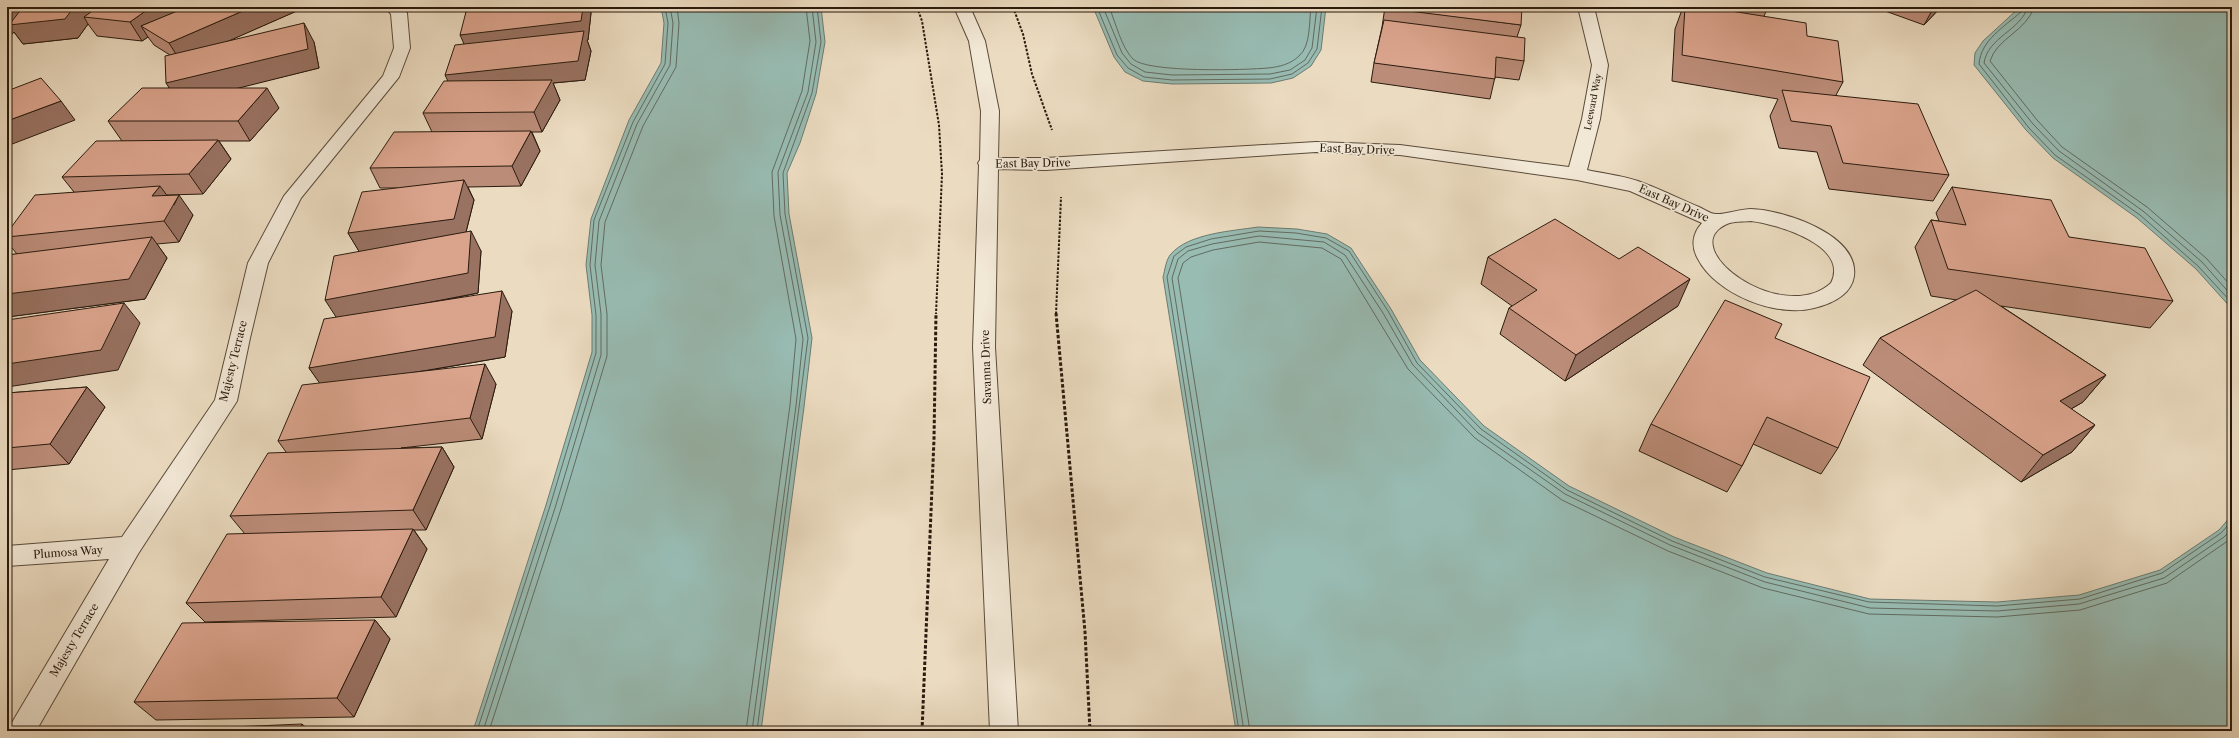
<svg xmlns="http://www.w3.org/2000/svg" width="2239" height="738" font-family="'Libre Caslon Text',serif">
<rect width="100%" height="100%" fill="#ebdbc0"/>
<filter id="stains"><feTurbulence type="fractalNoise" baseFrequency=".005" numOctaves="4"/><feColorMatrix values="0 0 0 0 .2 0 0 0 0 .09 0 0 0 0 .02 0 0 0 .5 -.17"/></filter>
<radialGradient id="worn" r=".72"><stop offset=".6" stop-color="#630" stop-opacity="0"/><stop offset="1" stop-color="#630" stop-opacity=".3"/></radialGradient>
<path fill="#98bbb2" stroke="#6c7b70" d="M661,7H821L825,42L816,94L800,143L787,173L789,214L812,338L804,407L761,731H473L546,505L592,352V315L586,265L591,219L629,120L661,63L664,23Z
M1093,7H1326L1321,50L1311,66L1293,78L1271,83L1172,84L1143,81L1125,72L1114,57Z
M2020,7H2232V309L2196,269L2137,218L2053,158L2026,130L1974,65L1975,53L1983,41Z
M1258,227L1297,229L1327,234L1351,248L1391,309L1420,360L1484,426L1569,486L1674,537L1767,573L1870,599L1997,602L2079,595L2160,570L2219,530L2232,515V731H1236L1163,277C1165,270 1166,259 1171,254C1189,233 1233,231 1258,227Z"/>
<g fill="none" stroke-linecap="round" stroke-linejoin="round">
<path stroke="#616b60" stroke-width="1" d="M1097,7L1117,55L1128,68L1144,77L1172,80L1270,79L1292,74L1308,63L1317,49L1322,7
M1103,7L1122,53L1131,64L1145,72L1172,75L1270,74L1290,70L1305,60L1312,48L1317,7
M1109,7C1116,23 1121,47 1133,59C1147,73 1246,70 1268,68C1279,67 1291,64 1299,56C1311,46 1309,21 1311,7
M2023,7L2021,12C2004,27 1981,40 1979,64L2029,128L2055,155L2140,215L2198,266L2232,303
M2028,7C2020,31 1988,37 1984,63L2033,124L2059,151L2143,211L2202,262L2232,296
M2034,7C2027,31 1997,38 1990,61L2037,120L2062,147L2147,207L2206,258L2232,287
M477,731L550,506L596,353V315L590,265L594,220L633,122L665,64L668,23L665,7
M483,731L555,508L601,355V314L595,265L599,221L637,124L670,65L673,23L670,7
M489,731L561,509L607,356V314L601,265L605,222L643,126L676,67L679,23L677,7
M746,731L790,405L796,339L774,216L772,172L802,91L810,41L806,7
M752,731L796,406L803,339L780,215L778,172L808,92L816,42L812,7
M757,731L808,338L785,214L783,173L812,93L821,42L817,7
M1239,731L1167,277L1174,256L1186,247L1211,239L1259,231L1296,233L1326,238L1349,251L1388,311L1417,363L1481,429L1567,490L1672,541L1765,577L1869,602L1997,606L2080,599L2162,573L2221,533L2232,521
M1244,731L1172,278L1178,259L1188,251L1212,244L1259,236L1324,242L1345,255L1383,313L1413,365L1478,433L1565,494L1670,545L1765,582L1870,608L1997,611L2079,604L2164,578L2224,537L2232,529
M1250,731L1178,278L1183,263L1191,257L1213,250L1259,242L1322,248L1341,259L1408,369L1475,438L1562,500L1668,551L1763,588L1869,614L1997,617L2080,610L2167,583L2232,538"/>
<g stroke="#5a4b3a" stroke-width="2">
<path id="minor" d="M385,7H402L407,13L410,48L399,77L301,198L268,263L250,338L237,401L138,554L36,731H7L109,559L7,566V546L122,537L215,400L248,263L284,196L383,76L394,48L391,14Z
M954,7H970L985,41L999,111L998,158H1046L1316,142L1400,145L1569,167L1582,119L1592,65L1578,7H1594L1608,65L1600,119L1587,170C1605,174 1626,176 1643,183C1662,190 1680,199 1699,207C1704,209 1710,214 1716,214C1723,215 1741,209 1751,209C1783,210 1859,234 1854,276C1851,296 1830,304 1814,308C1776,318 1716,294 1698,259C1691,247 1692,234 1702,223L1630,191L1577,180L1400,155L1316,152L1046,170L998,169L995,347L1018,731H990L973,347L979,165L978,163L980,160L981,111L969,41ZM1751,221C1776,224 1850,245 1831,283C1783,327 1673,248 1727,224C1734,221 1743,222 1751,221Z"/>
</g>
<path stroke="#2a1b0e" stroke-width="2" stroke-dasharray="2.5 1.5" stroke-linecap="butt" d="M917,7L922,21L939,125L942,174L936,314
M1013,7L1023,34L1032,74L1052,130
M1056,314L1061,197"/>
<path stroke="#2a1b0e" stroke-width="3" stroke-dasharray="3.5 2" stroke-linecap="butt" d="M1056,313L1085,632L1090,731
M922,731L934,439L936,313"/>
<use href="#minor" fill="#f2e8d6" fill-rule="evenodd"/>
</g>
<path fill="#bb8c78" stroke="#2a1b0e" d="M7,7L299,10L228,41L314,42L319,68L236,88L279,108L250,141H219L231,159L203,194L167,195L193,215L179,242L157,244L167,258L145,299L7,317V255L17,254L7,242V233L74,192L62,177L122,141L108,121L169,88L170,55L154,45L148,37L142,41L97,36L88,24L78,38L23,44L14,32Z
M465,7H589L591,13L588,40H587L591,51L585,80L553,83L560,100L542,132H532L540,151L521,186L468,187L474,200L466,232L481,251L478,293L445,300L512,311L505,357L424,371L496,384L482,439L401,448L442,447L454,467L426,530H414L427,549L396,617L205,622L186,603L245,534L230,516L286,452L278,441L320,383L309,368L336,317L359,251L348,233L398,188H380L370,168L432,132L423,113L448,81L464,44L466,11Z
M1385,7L1521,25L1517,37L1524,61L1519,80L1495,77L1490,99L1371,82L1374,63L1382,27Z
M1683,7H1768L1764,16L1807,36L1843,82L1836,95L1949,175L1933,201L1829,189L1817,152L1779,148L1770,116L1778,99L1672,81L1675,29Z
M1874,7H1941L1924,25Z
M1952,187L2069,237L2173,301L2150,328L2001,306L2106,375L2083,402L2071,409L2095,425L2072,452L2021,482L1863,365L1880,338L1957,300L1931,296L1915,247L1931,220L1939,221L1936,213Z
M1488,257L1619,259L1678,306L1565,381L1500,334L1509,308L1512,306L1481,284Z
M1775,338L1838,448L1821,474L1753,444L1742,466L1727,492L1639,451L1651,424Z
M87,387L105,407L69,464L7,470V393Z
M375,620L390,639L354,717L156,720L134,702Z"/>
<path fill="#997262" stroke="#2a1b0e" d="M7,7H100L84,17L88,24L78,38L23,44L14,32L7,40Z
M151,7H189L141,26L148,37L142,41L130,22Z
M252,7H298L299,10L181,62L169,43Z
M465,7H564L470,20Z
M583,7H589L591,13L588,40H587L591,51L585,80L553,83L560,100L542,132L534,112L454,94L445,75L469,55L460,35Z
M1934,7H1941L1924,25Z
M304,23L314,42L319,68L179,103L166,83Z
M7,78L12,85L7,88Z
M267,88L279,108L250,141L238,121Z
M61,101L75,120L7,146V121Z
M531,131L540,151L521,186L512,166Z
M218,140L231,159L203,194L189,174Z
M464,180L474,200L464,240L360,253L348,233Z
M160,186L174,205L179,195L193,215L179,242L164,221L152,196Z
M471,231L481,251L478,293L338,320L325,300Z
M152,237L167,258L145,299L7,317V294Z
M1690,279L1678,306L1565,381L1576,355Z
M502,291L512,311L505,357L323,388L309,368Z
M124,303L140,323L118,370L7,387V364Z
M485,364L496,384L482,439L470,418Z
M2106,375L2083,402L2038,428L2060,401Z
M87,387L105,407L69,464L50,444Z
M2095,425L2072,452L2021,482L2043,455Z
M442,447L454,467L426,530L413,510Z
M413,529L427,549L396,617L381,597Z
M375,620L390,639L354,717L337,698Z
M302,724L310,731H299Z"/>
<path fill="#daa38c" stroke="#2a1b0e" d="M23,7H74L65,19L9,25Z
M98,7H151L130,22L84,17Z
M187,7H252L169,43L141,26Z
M475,7H583L581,21L460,35L467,8Z
M1385,7H1522L1521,25L1385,8Z
M1685,7H1706L1806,23L1807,36L1838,41L1843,82L1682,55Z
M1384,20L1525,38L1524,61L1496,57L1495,79L1374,63Z
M304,23L308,49L166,83L165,56Z
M584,31L578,61L445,75L455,45Z
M41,78L61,101L7,121V91Z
M552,80L534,112L423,113L444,81Z
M142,88H267L238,121H108Z
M1782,90L1918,104L1949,175L1843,163L1831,126L1791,121Z
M531,131L512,166L370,168L394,132Z
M218,140L189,174L62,177L96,141Z
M464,180L454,219L348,233L362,192Z
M160,186L152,196L179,195L164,221L7,237V233L35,195Z
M1952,187L2051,200L2069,237L2145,248L2173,301L1948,269L1931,220L1966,225Z
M1555,219L1619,259L1638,247L1690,279L1576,355L1509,308L1537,290L1488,257Z
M471,231L468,273L325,300L334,256Z
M152,237L129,279L7,294V255Z
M1976,290L2106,375L2060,401L2095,425L2043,455L1880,338Z
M502,291L495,337L309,368L324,319Z
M1725,300L1782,324L1775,338L1870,377L1838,448L1767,417L1742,466L1651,424Z
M124,303L101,350L7,364V320Z
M485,364L470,418L278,441L302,385Z
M87,387L50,444L7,448V393Z
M442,447L413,510L230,516L268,453Z
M413,529L381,597L186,603L227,534Z
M375,620L337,698L134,702L182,623Z
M302,724L299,731H139Z"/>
<g text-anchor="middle" stroke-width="3.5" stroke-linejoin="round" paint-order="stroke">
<g font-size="9" fill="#2a1b0e" stroke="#f2e8d6">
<text transform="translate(1593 102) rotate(-79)" y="3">Leeward Way</text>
</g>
<g font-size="11" fill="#2a1b0e" stroke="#f2e8d6">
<text transform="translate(1357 149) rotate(2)" y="4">East Bay Drive</text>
<text transform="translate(1033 163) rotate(-1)" y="4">East Bay Drive</text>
<text transform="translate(1674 203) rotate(24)" y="4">East Bay Drive</text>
<text transform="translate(233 361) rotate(-76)" y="4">Majesty Terrace</text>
<text transform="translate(986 367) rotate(-92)" y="4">Savanna Drive</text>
<text transform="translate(68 552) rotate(-4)" y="4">Plumosa Way</text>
<text transform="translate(74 640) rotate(-59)" y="4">Majesty Terrace</text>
</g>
</g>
<rect width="2239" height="738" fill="none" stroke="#ebdbc0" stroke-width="24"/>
<rect x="8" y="8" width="2223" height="722" fill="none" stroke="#2a1b0e" stroke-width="2"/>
<rect x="12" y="12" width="2215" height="714" fill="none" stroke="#2a1b0e"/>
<rect width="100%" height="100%" filter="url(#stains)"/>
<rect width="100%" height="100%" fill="url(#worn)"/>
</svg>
